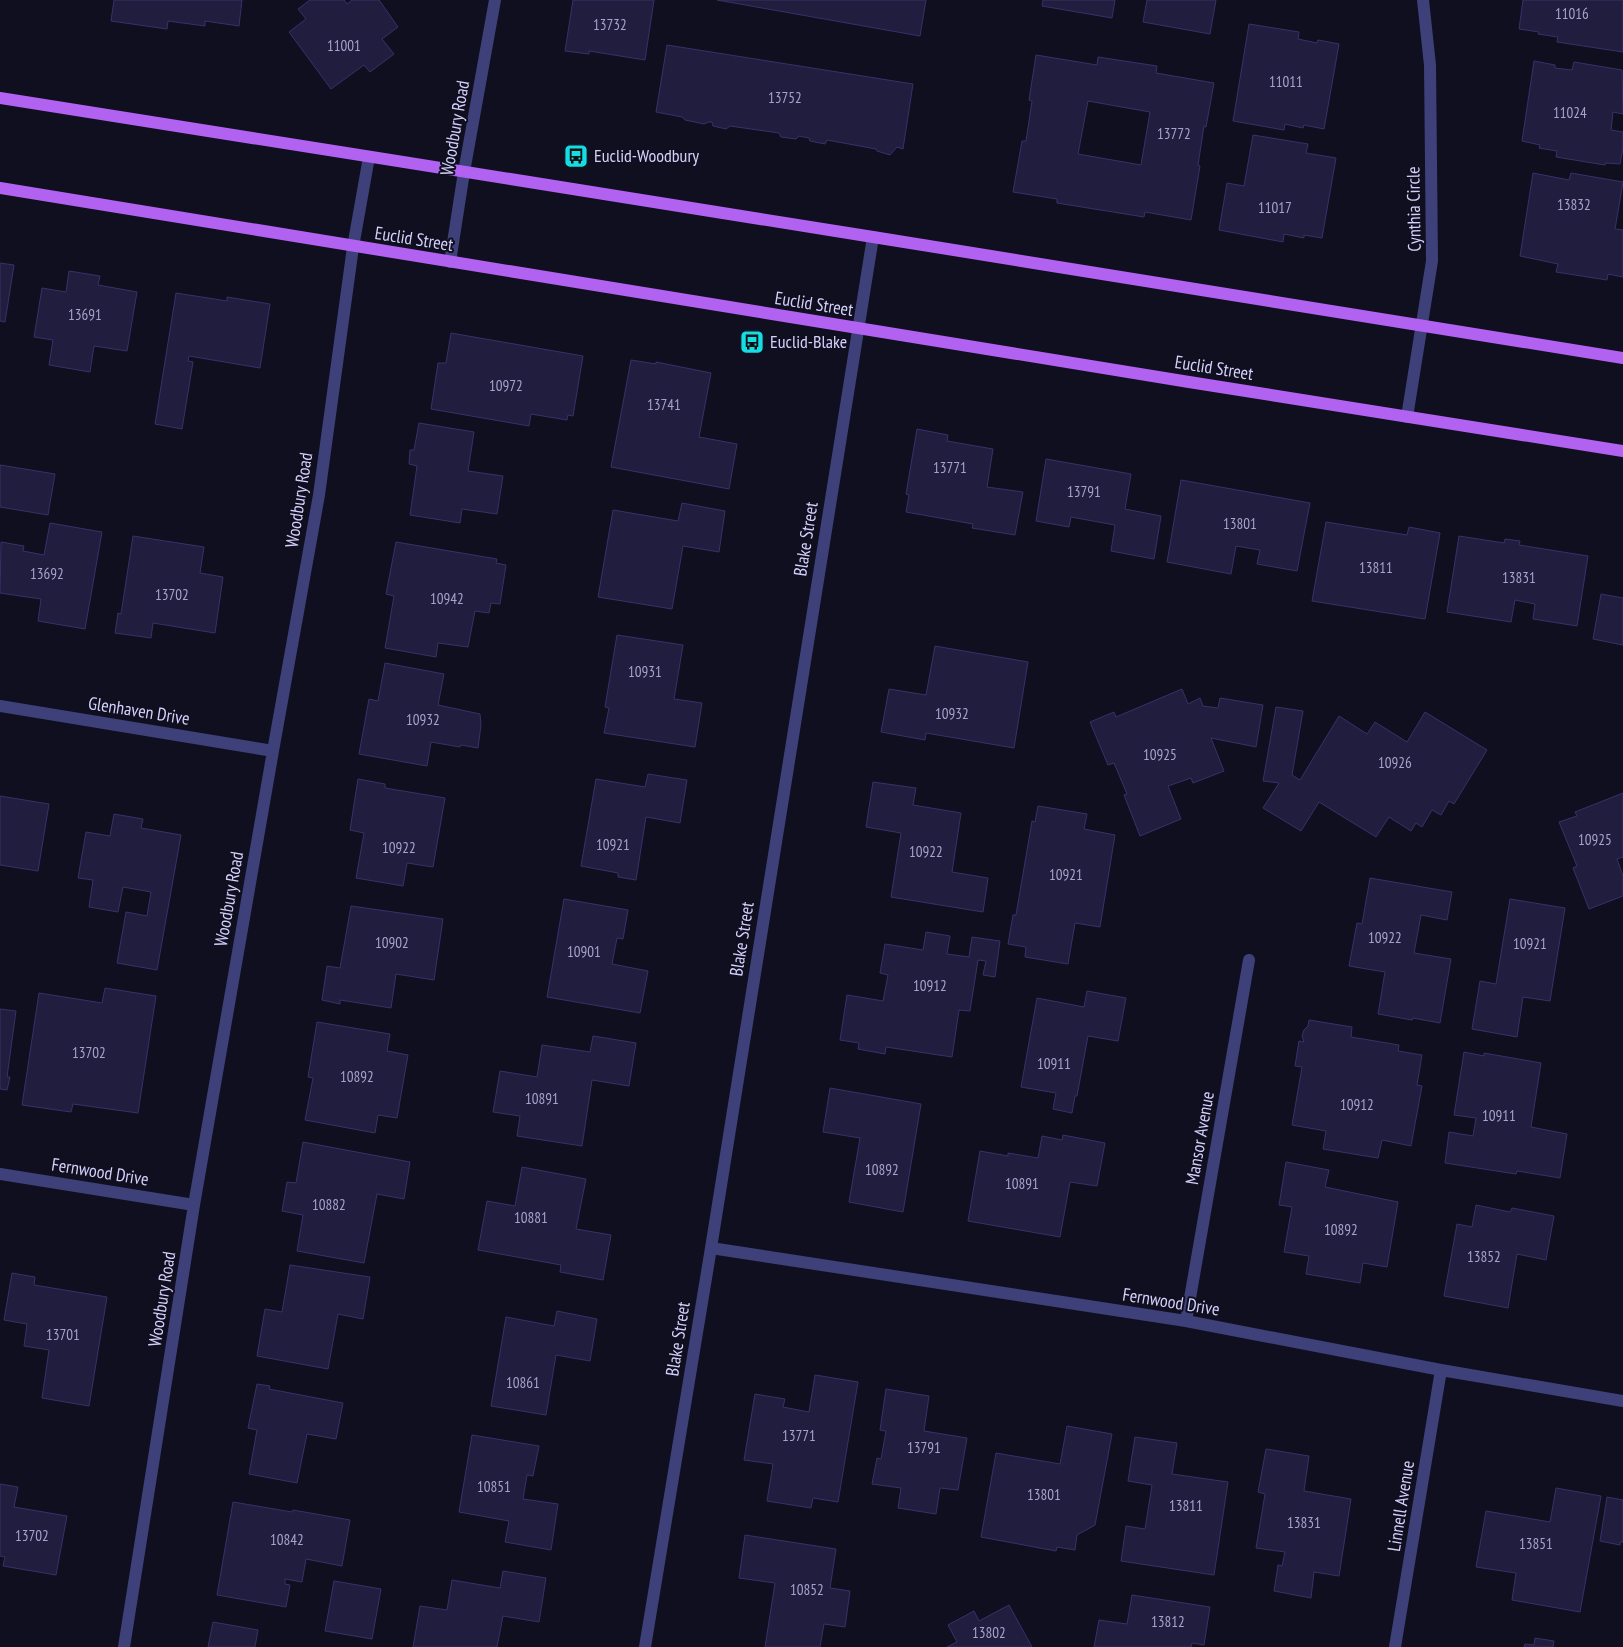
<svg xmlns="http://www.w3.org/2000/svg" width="1623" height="1647" font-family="'PT Sans Narrow',sans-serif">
<rect width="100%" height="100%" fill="#100f20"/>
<path fill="#211d3f" stroke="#383169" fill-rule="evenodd" d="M114,0H242L239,26L205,21V26L168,21L167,29L111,21Z
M310,0H344L347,4L352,0H379L398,27L382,39L394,54L370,72L364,65L331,89L289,32L306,19L298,9Z
M573,0H654L645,60L589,51V54L565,51Z
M717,0H926L920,36Z
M1043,0H1115L1112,18L1042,6Z
M1147,0H1216L1210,34L1143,22Z
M1523,0H1623V52L1557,42L1558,37L1538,34L1539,32L1519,29Z
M1249,24L1299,32L1298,39L1317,43L1318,40L1339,44L1324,129L1304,125L1303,128L1285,124L1284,130L1233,121Z
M667,45L913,84L903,149L897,147L890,155L877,151L876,149L827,140L825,144L810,141L809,138L799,136L796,139L781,137L779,133L730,126L726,129L713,126L712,122H709L704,124L685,120L682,117L656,112Z
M1036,55L1097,65L1098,57L1157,66L1156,73L1214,83L1206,127L1204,126L1198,165L1200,166L1191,220L1145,212L1144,217L1057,203V199L1013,192L1022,141H1026L1032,101L1029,100ZM1088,101L1150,112L1141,165L1078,154Z
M1534,61L1555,65V68L1572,70L1574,62L1622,70L1623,114L1613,112L1611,130L1623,132V148L1620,164L1606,163L1605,165L1556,157L1557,151L1539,148L1540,145L1522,141Z
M1253,135L1308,144L1306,153L1336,158L1322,238L1304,235V238L1284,234L1283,242L1219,230L1227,183L1244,186Z
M1533,173L1569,180L1571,173L1623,182L1615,229L1623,230V277L1608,274L1607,280L1556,272L1558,264L1520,256Z
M0,263L14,265L5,322L0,321Z
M69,271L100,276L98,285L137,292L127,351L94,346L90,372L49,365L53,340L34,337L42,288L66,292Z
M176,293L227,301V297L270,304L260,368L189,356L188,361L193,362L182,429L155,424Z
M451,333L583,356L573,416L568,415L567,420L531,414L529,426L431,409L438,363H446Z
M631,360L656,364V362L711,373L699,437L737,444L729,489L611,467Z
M419,423L474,432L468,471L503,476L497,514L462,509L460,523L410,515L417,466L409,464L410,450H414Z
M917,429L948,435L947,441L993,449L987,487L1023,492L1015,535L972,528L973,524L906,512L909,495L906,494Z
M1046,459L1131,474L1125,509L1161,516L1154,559L1111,551L1115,525L1071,517L1069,527L1036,521Z
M0,465L55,474L48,515L0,507Z
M1181,480L1310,503L1297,571L1257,564L1260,550L1236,546L1231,574L1167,562Z
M682,503L725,511L719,552L683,546L672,609L598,597L613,510L678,521Z
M1326,522L1407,535L1409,527L1440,533L1425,619L1312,601Z
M50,523L102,532L85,629L38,621L41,599L0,593L1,542L24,546L23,551L44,555Z
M133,536L204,547L200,573L223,577L215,633L153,623L151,638L115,633L118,613L121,614Z
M1459,536L1504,543L1505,539L1520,541L1519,545L1588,556L1577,626L1533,619L1535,604L1515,600L1511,622L1447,612Z
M396,542L497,559L496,563L506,565L500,604L491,603L489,613L475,611L468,647L438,643L436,657L385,648L394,596L386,594Z
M1601,594L1623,598V645L1593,639Z
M617,635L683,645L674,699L702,703L695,747L604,733L609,708L605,707Z
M935,646L1028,662L1014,748L926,733L925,740L881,732L889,689L926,695Z
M385,663L444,674L438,705L480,714L481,725L478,748L461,745L460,747L431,742L427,766L359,754L369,699L378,701Z
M1182,689L1188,704L1200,698L1203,706L1218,708L1220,698L1263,705L1256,747L1211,738L1224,771L1193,783L1191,778L1168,786L1181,819L1140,836L1124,795L1127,794L1114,763L1108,765L1090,722L1114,712L1116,717Z
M1276,707L1303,711L1292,775L1300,780L1339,716L1367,734L1375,722L1407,742L1425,712L1487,750L1454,804L1449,801L1441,815L1432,810L1422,827L1416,823L1411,831L1389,817L1376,837L1319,802L1301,831L1263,808L1279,783L1263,781Z
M648,774L687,780L680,823L646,817L636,880L618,877V873L581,866L596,779L645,787Z
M358,779L385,784V788L445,798L433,867L407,863L403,886L356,878L364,833L350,830Z
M873,782L916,788L913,805L961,813L952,872L988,878L983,912L891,897L901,833L866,827Z
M1623,793V857L1617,859L1623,876V896L1589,909L1573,868L1577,866L1559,822L1577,816L1575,812Z
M0,796L49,804L38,871L0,865Z
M1038,806L1087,814L1084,829L1115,835L1100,927L1075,923L1068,964L1025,957L1026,947L1008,944L1013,915H1016L1032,821L1035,822Z
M114,814L143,819L141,828L181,835L157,970L117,963L126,912L147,916L151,892L123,887L118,912L89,907L93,880L78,878L86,832L110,836Z
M1370,878L1452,892L1447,920L1421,915L1414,953L1451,959L1440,1023L1413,1018L1412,1020L1378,1014L1385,972L1349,966L1357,923L1362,924Z
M564,899L628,910L623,939L617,938L612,964L648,971L640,1013L547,997Z
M1510,899L1565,908L1550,1001L1523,997L1517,1037L1472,1029L1480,981L1496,984Z
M351,906L443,919L434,980L396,974L391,1008L340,1000V1004L322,1000L327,966L340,968Z
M926,932L950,936L947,954L969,957L972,937L1000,941L995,977L983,975L986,961L978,960L970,1011L959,1010L952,1057L886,1047L885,1054L858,1049L859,1043L840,1040L847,995L883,1001L888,975L880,973L885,944L923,950Z
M105,988L156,996L138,1113L73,1104L71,1112L22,1105L39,993L102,1003Z
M1087,991L1126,998L1118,1041L1088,1036L1077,1096H1075L1072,1113L1053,1109L1056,1093L1021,1087L1037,998L1084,1007Z
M0,1009L16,1011L7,1077H10L7,1090L0,1089Z
M1309,1020L1352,1027L1351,1037L1399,1045L1398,1051L1422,1055L1417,1085L1422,1086L1411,1146L1382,1140L1378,1158L1323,1149L1326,1131L1292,1125L1302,1067L1295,1066L1299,1041L1304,1042L1302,1036L1304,1030L1308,1026Z
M317,1022L390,1034L387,1051L408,1055L397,1118L378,1115L375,1133L305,1120L313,1078L308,1077Z
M593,1036L636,1043L629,1086L592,1080L582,1146L517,1136L520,1116L493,1112L500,1071L537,1077L542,1045L590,1052Z
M1464,1052L1484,1056V1053L1541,1063L1531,1127L1567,1134L1560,1178L1517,1171L1516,1174L1445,1163L1449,1132L1473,1136L1476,1118L1454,1115Z
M830,1088L921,1104L903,1212L849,1202L860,1138L823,1132Z
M1063,1135L1105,1143L1097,1186L1070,1182L1060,1237L968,1221L980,1151L1008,1156V1153L1038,1158L1042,1136L1062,1140Z
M303,1142L410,1162L404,1199L377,1194L364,1263L297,1251L303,1215L282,1211L287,1182L296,1183Z
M1286,1162L1329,1170L1325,1187L1398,1202L1387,1267L1363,1263L1360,1283L1306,1274L1309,1256L1284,1252L1292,1207L1279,1205Z
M522,1167L586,1179L576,1229L611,1235L603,1280L560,1272L561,1265L478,1250L487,1201L515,1206Z
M1476,1205L1510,1212L1512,1208L1554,1216L1546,1260L1517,1254L1508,1308L1444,1296L1457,1224L1472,1227Z
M290,1265L370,1277L363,1319L338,1314L328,1369L257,1356L265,1309L282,1312Z
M12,1273L35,1277L34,1285L107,1297L89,1406L42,1398L49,1350L24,1346L27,1324L4,1320Z
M557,1311L597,1319L590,1361L556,1355L546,1415L491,1406L506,1317L554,1326Z
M815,1375L858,1382L838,1502L813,1498L811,1508L767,1501L773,1464L744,1460L755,1394L785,1399L783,1407L809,1412Z
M257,1384L270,1386L269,1389L343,1403L336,1439L307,1434L297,1483L249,1474L257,1430L248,1428Z
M886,1389L929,1396L924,1431L967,1438L958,1490L940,1488L936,1514L898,1508L901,1488L872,1484L877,1458L881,1459L886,1431L880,1430Z
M1067,1426L1112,1434L1095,1525L1077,1535L1075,1550L1057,1547L1056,1551L981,1537L996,1453L1060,1464Z
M472,1435L539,1446L533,1476L527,1475L523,1499L558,1504L551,1550L505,1542L509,1521L459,1512Z
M1135,1437L1177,1443L1172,1474L1228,1482L1214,1575L1121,1561L1126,1526L1145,1529L1152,1485L1128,1481Z
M1266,1449L1309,1456L1304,1491L1351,1499L1339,1576L1314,1572L1311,1598L1274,1591L1278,1565L1282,1566L1285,1552L1256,1548L1265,1494L1258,1492Z
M0,1484L18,1487L14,1507L67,1516L56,1575L3,1566L5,1557L0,1556Z
M1556,1488L1601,1496L1580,1612L1512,1600L1516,1573L1476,1567L1486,1511L1550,1522Z
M1607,1497L1623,1500V1542H1620V1545L1600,1541Z
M233,1502L292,1512L293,1510L350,1520L342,1566L306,1559L302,1582L285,1579V1584L290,1585L286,1607L217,1595Z
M745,1535L836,1549L830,1588L850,1591L845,1627L824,1624L820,1647H765L775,1583L739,1578Z
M503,1571L546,1578L539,1622L503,1616L497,1647H413L420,1606L447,1610L452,1580L500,1588Z
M334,1581L381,1589L372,1639L325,1631Z
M1132,1595L1210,1607L1204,1645L1192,1643L1191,1647H1094L1099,1620L1127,1624Z
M1009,1605L1032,1647H947L957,1642L948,1625L974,1611L979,1621Z
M213,1622L258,1630L255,1647H208Z
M1535,1638L1554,1641L1553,1647H1524L1525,1644L1534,1645Z"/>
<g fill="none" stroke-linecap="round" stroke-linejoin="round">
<path stroke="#3e407a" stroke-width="12" d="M450,262L464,172L495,0
M1407,417L1432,261L1430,65L1423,0
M0,706L273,751
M0,1174L194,1205
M711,1248L1186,1321L1441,1370L1623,1401
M1186,1321L1249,960
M124,1647L194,1205L273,751L319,495L353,247L369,157
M645,1647L711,1248L873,237
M1395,1647L1441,1370"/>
<path stroke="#b162f1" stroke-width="12" d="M0,98C291,146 582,188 873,237C1123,279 1373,320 1623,358
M0,188L1189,382L1623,451"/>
</g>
<defs>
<g id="bus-square" transform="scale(1.25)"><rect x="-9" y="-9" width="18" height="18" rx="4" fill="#14dee4" stroke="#100f20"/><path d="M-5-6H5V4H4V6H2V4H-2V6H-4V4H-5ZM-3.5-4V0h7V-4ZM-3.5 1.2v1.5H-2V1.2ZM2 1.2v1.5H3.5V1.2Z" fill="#111"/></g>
</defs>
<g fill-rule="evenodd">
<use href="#bus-square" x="576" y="156"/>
<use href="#bus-square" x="752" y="342"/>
</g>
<g text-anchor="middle" stroke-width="4" stroke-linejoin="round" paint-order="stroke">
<g font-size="15" fill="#a6a4cc">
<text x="1572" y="19">11016</text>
<text x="610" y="30">13732</text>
<text x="344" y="51">11001</text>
<text x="1286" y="87">11011</text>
<text x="785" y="103">13752</text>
<text x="1570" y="118">11024</text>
<text x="1174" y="139">13772</text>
<text x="1574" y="210">13832</text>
<text x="1275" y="213">11017</text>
<text x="85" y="320">13691</text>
<text x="506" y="391">10972</text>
<text x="664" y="410">13741</text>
<text x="950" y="473">13771</text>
<text x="1084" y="497">13791</text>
<text x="1240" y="529">13801</text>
<text x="1376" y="573">13811</text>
<text x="47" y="579">13692</text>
<text x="1519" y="583">13831</text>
<text x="172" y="600">13702</text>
<text x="447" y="604">10942</text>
<text x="645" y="677">10931</text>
<text x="952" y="719">10932</text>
<text x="423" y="725">10932</text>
<text x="1160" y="760">10925</text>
<text x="1395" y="768">10926</text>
<text x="1595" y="845">10925</text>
<text x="613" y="850">10921</text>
<text x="399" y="853">10922</text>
<text x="926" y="857">10922</text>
<text x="1066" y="880">10921</text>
<text x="1385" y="943">10922</text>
<text x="392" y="948">10902</text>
<text x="1530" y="949">10921</text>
<text x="584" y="957">10901</text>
<text x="930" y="991">10912</text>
<text x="89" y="1058">13702</text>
<text x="1054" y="1069">10911</text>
<text x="357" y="1082">10892</text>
<text x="542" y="1104">10891</text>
<text x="1357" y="1110">10912</text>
<text x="1499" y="1121">10911</text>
<text x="882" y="1175">10892</text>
<text x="1022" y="1189">10891</text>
<text x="329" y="1210">10882</text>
<text x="531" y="1223">10881</text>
<text x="1341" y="1235">10892</text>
<text x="1484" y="1262">13852</text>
<text x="63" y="1340">13701</text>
<text x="523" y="1388">10861</text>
<text x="799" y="1441">13771</text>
<text x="924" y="1453">13791</text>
<text x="494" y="1492">10851</text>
<text x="1044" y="1500">13801</text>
<text x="1186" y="1511">13811</text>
<text x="1304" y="1528">13831</text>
<text x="32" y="1541">13702</text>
<text x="287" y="1545">10842</text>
<text x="1536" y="1549">13851</text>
<text x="807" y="1595">10852</text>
<text x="1168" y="1627">13812</text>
<text x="989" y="1638">13802</text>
</g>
<g font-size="18" fill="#d3d1fb" stroke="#100f20">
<text transform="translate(455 128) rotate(-80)" y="6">Woodbury Road</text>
<text transform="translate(1414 209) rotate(-91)" y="6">Cynthia Circle</text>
<text transform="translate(414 239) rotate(9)" y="6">Euclid Street</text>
<text transform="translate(814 304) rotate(9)" y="6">Euclid Street</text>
<text transform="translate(1214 368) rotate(9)" y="6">Euclid Street</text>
<text transform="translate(299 500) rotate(-81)" y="6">Woodbury Road</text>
<text transform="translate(806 539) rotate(-81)" y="6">Blake Street</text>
<text transform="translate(139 711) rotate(9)" y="6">Glenhaven Drive</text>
<text transform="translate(229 899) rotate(-80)" y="6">Woodbury Road</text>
<text transform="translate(742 939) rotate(-81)" y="6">Blake Street</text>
<text transform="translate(1200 1138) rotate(-80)" y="6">Mansor Avenue</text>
<text transform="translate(100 1172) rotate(9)" y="6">Fernwood Drive</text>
<text transform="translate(162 1299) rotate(-81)" y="6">Woodbury Road</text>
<text transform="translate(1171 1302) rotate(9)" y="6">Fernwood Drive</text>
<text transform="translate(678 1339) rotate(-81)" y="6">Blake Street</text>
<text transform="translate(1401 1506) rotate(-81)" y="6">Linnell Avenue</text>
</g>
<g font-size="18" fill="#d3d1fb" stroke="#100f20" text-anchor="start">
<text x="594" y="162">Euclid-Woodbury</text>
<text x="770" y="348">Euclid-Blake</text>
</g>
</g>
</svg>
